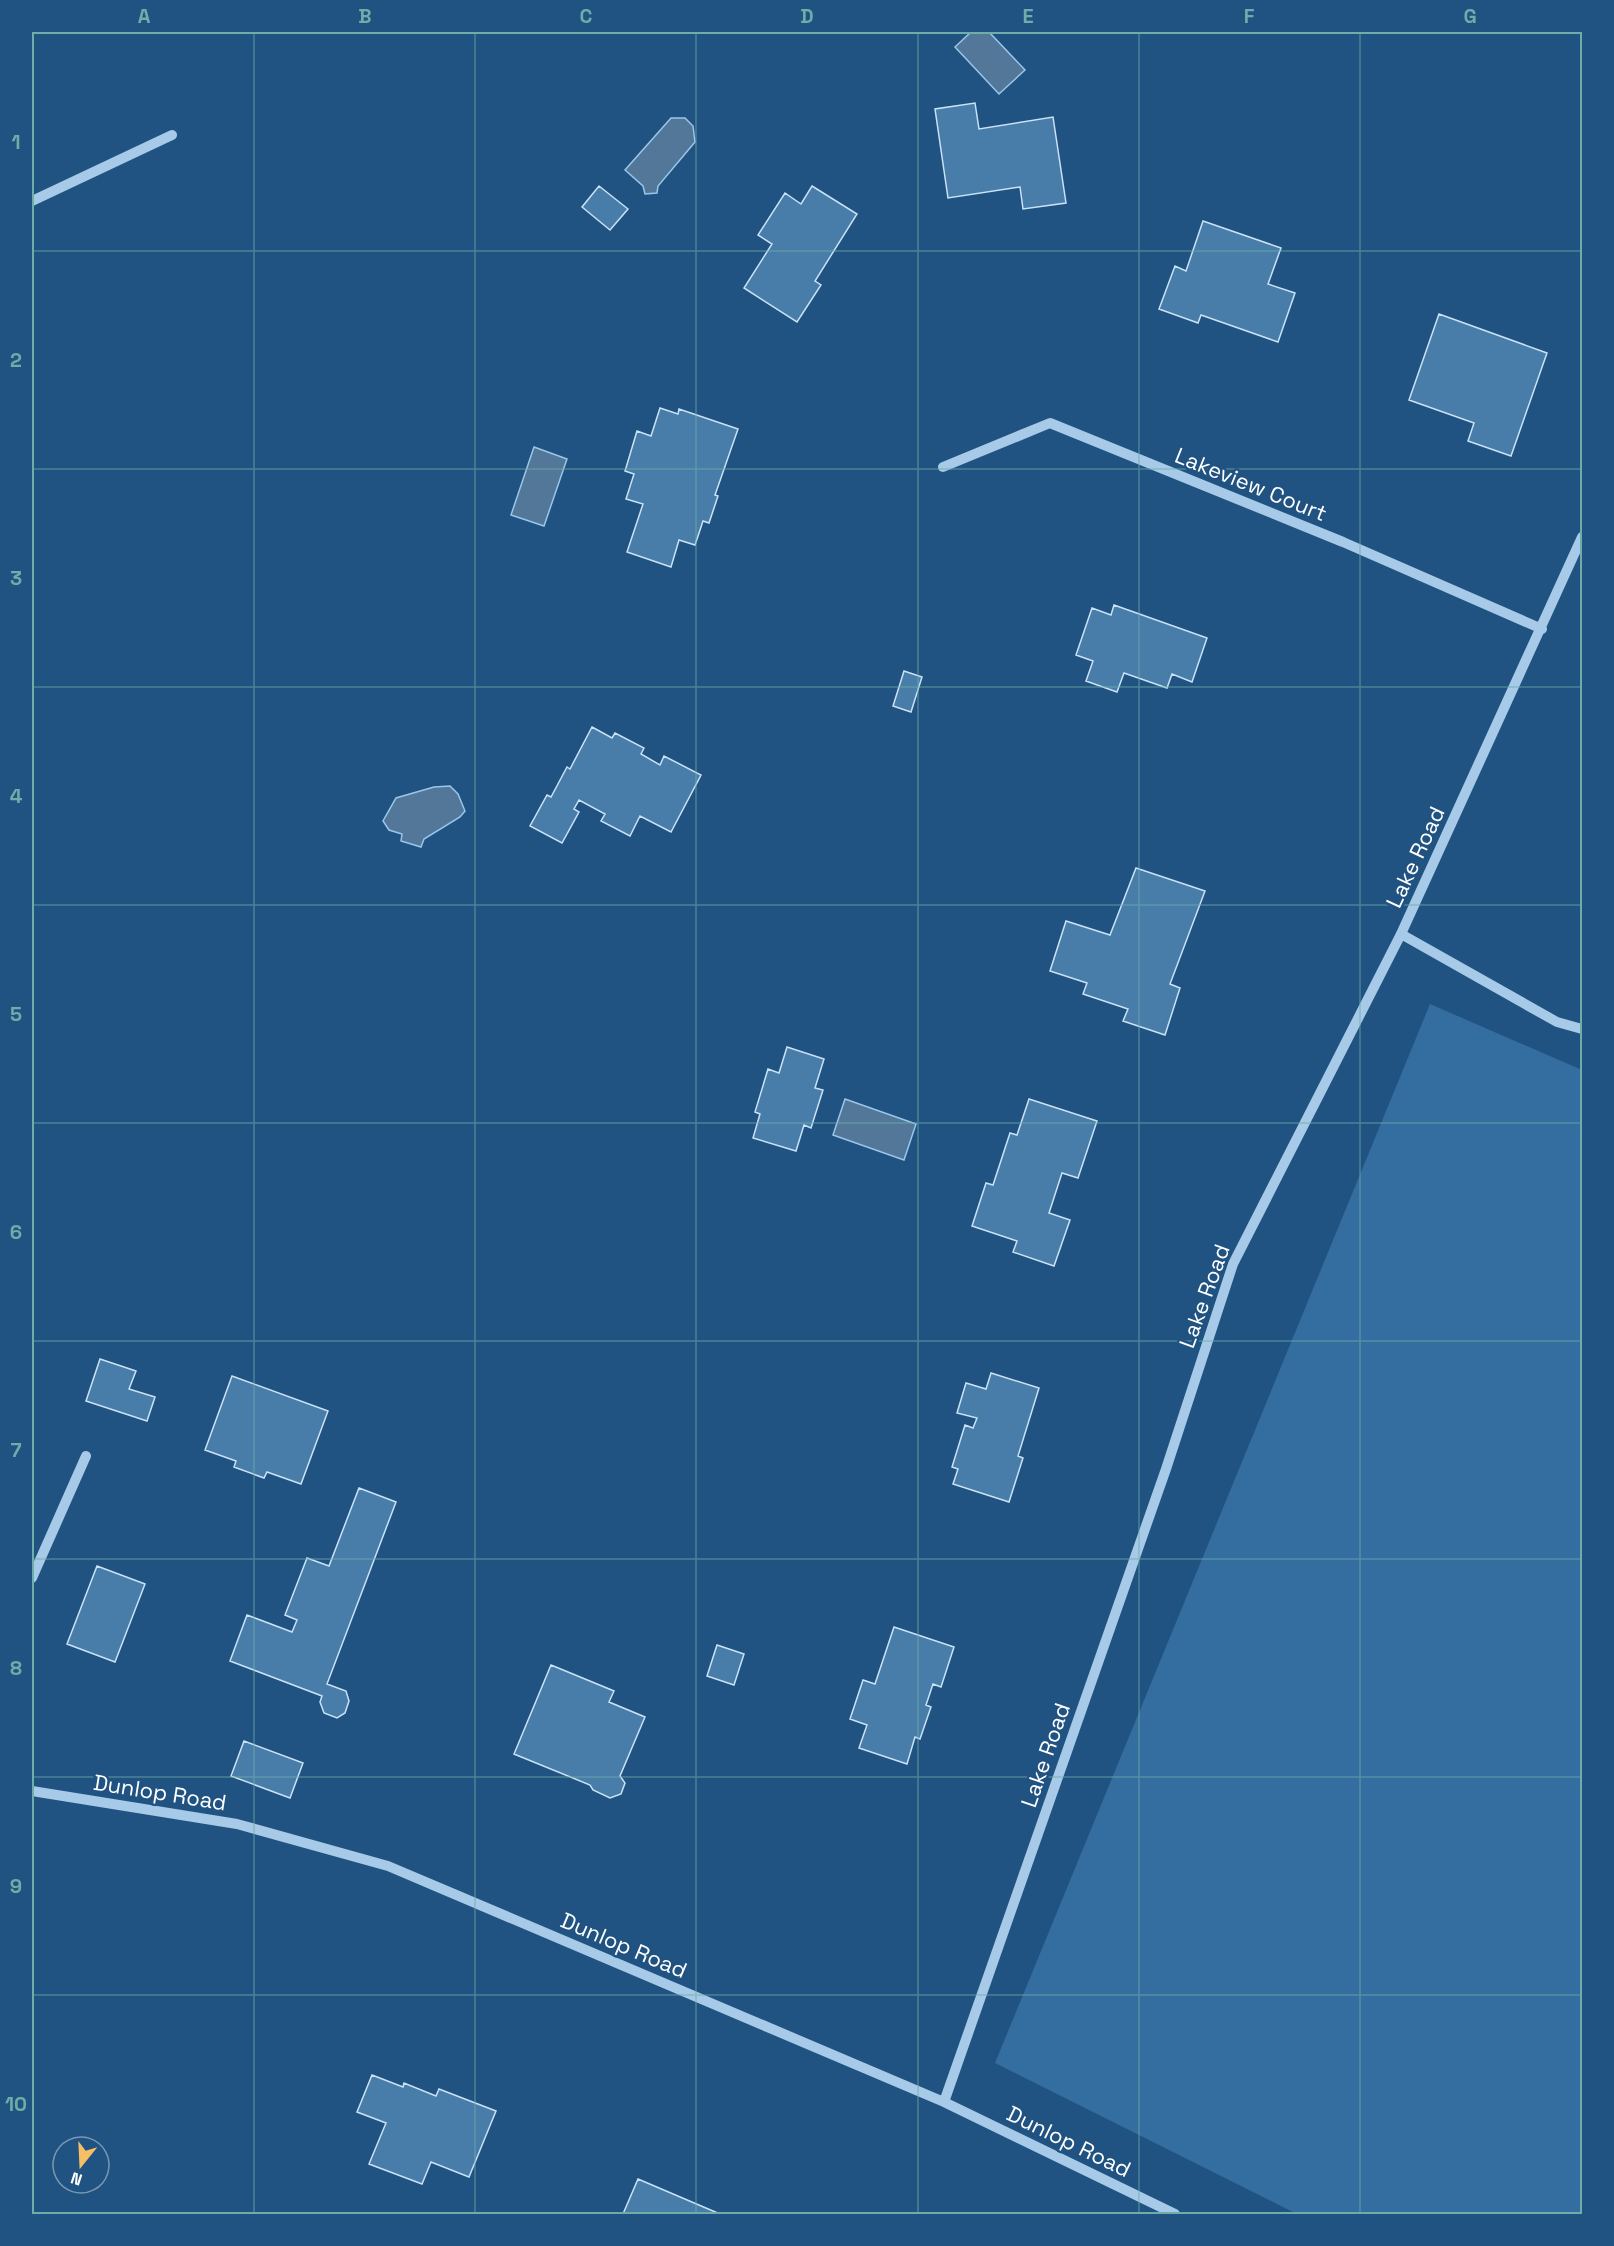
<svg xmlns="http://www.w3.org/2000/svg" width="1614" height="2246" font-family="'Space Grotesk',sans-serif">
<rect width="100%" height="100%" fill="#205381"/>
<path fill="#346d9f" d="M1430,1004L1582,1070V2214H1297L995,2063Z"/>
<path fill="#537799" stroke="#99c6ea" stroke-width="1.5" d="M971,32H989L1025,70L999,94L955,47Z
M671,118H685L693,126L695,142L658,186L657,193L645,194L643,186L625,170Z
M534,447L567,459L544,526L511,515Z
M450,786L458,794L465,811L460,817L424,839L421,847L401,841L402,834L389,830L383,821L396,798L434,787Z
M845,1099L916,1124L904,1160L833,1135Z"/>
<path fill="#487daa" stroke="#cae2f6" stroke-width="1.5" d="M975,103L979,129L1053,117L1066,203L1023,209L1020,187L948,198L935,109Z
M599,186L628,209L610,230L582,207Z
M812,186L857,214L815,281L821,285L797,322L744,288L772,244L758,235L785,193L801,204Z
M1203,221L1281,248L1268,284L1295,293L1278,342L1201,315L1198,323L1159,309L1175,266L1186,271Z
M1439,314L1547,353L1511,456L1468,441L1474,423L1409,400Z
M660,408L678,414L679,409L738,429L715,495L718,496L709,523L703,521L695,545L679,540L671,567L627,552L643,504L626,499L634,474L625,471L637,431L651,436Z
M1114,605L1207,638L1192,682L1172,674L1167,688L1124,673L1117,692L1086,681L1093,661L1076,655L1092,608L1111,615Z
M904,671L922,677L911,712L893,706Z
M592,727L612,738L615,733L644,748L641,754L660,765L664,756L701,775L671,832L640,816L630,836L601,821L605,814L579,800L574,809L579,812L562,843L530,826L547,795L551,797L567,767L570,769Z
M1136,868L1205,891L1170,984L1180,988L1165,1035L1123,1021L1128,1009L1083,994L1087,983L1050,971L1066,921L1110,935Z
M787,1047L824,1059L815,1088L823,1090L811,1128L804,1125L796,1151L753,1138L760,1114L755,1112L768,1069L779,1073Z
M1029,1099L1097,1121L1078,1178L1062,1173L1049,1213L1070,1220L1054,1266L1013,1252L1017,1241L972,1226L986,1183L993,1185L1010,1133L1017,1135Z
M100,1359L136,1371L129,1389L155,1397L147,1421L86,1401Z
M991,1373L1039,1388L1018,1456L1023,1458L1009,1502L953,1484L958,1469L952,1467L965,1425L973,1428L977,1418L957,1413L966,1383L986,1389Z
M232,1376L328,1411L301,1484L267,1472L264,1478L234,1467L236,1461L205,1450Z
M359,1488L396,1502L327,1684L346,1691L349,1701L345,1713L337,1718L324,1713L320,1702L322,1696L230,1661L247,1615L292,1632L297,1620L285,1615L307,1558L329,1566Z
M97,1566L145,1584L115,1662L67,1644Z
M894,1627L954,1647L941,1687L933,1684L926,1705L931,1707L920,1739L915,1737L907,1764L859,1748L867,1725L850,1719L863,1680L875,1684Z
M717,1645L744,1654L734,1685L707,1676Z
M551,1665L614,1691L609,1702L645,1717L620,1776L625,1783L621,1794L610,1798L593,1790L590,1785L514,1754Z
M244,1741L303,1763L290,1798L231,1776Z
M372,2075L403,2087L404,2083L436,2096L439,2089L496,2111L469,2177L431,2162L422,2184L369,2164L386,2123L357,2112Z
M638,2179L720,2214H623Z"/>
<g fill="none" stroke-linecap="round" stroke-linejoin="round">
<path stroke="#a6cae8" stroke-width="10" d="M32,201L172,135
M943,467L1050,423L1343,542L1542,629
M1401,934L1557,1022L1582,1029
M32,1578L86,1456
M32,1791L237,1824L388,1866L944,2102L1175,2214
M944,2102L1166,1469L1233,1264L1401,934L1582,537"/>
</g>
<path fill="none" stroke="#6fada8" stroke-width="1.5" stroke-opacity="0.55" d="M254,32V2214M475,32V2214M696,32V2214M918,32V2214M1139,32V2214M1360,32V2214M32,251H1582M32,469H1582M32,687H1582M32,905H1582M32,1123H1582M32,1341H1582M32,1559H1582M32,1777H1582M32,1995H1582"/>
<g text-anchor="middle" stroke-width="5" stroke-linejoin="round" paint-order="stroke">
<g font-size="22" fill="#fff" stroke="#205381">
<text transform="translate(1251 484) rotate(22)" y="8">Lakeview Court</text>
<text transform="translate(1415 857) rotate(-65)" y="8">Lake Road</text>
<text transform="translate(1204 1296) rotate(-70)" y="8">Lake Road</text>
<text transform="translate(1045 1755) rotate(-71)" y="8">Lake Road</text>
<text transform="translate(160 1792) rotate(9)" y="8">Dunlop Road</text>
<text transform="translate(624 1945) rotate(23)" y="8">Dunlop Road</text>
<text transform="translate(1069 2141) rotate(26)" y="8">Dunlop Road</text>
</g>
</g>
<rect width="1614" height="2246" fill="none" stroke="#205381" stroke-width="66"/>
<g transform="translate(81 2165) rotate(198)"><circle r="28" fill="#205381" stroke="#7998b3" stroke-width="1.5"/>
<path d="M0-4.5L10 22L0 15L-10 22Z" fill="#f6bf66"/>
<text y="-9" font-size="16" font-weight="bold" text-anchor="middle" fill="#ffffff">N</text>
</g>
<rect x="33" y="33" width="1548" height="2180" fill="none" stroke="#6fada8" stroke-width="2"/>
<g font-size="20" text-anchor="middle" font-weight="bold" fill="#6fada8">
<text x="144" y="23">A</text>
<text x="365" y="23">B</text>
<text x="586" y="23">C</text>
<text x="807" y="23">D</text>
<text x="1028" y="23">E</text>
<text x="1249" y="23">F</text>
<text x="1470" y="23">G</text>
<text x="16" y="149">1</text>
<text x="16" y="367">2</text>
<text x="16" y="585">3</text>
<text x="16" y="803">4</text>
<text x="16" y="1021">5</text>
<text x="16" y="1239">6</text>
<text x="16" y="1457">7</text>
<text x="16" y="1675">8</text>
<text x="16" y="1893">9</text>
<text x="16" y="2111">10</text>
</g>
</svg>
